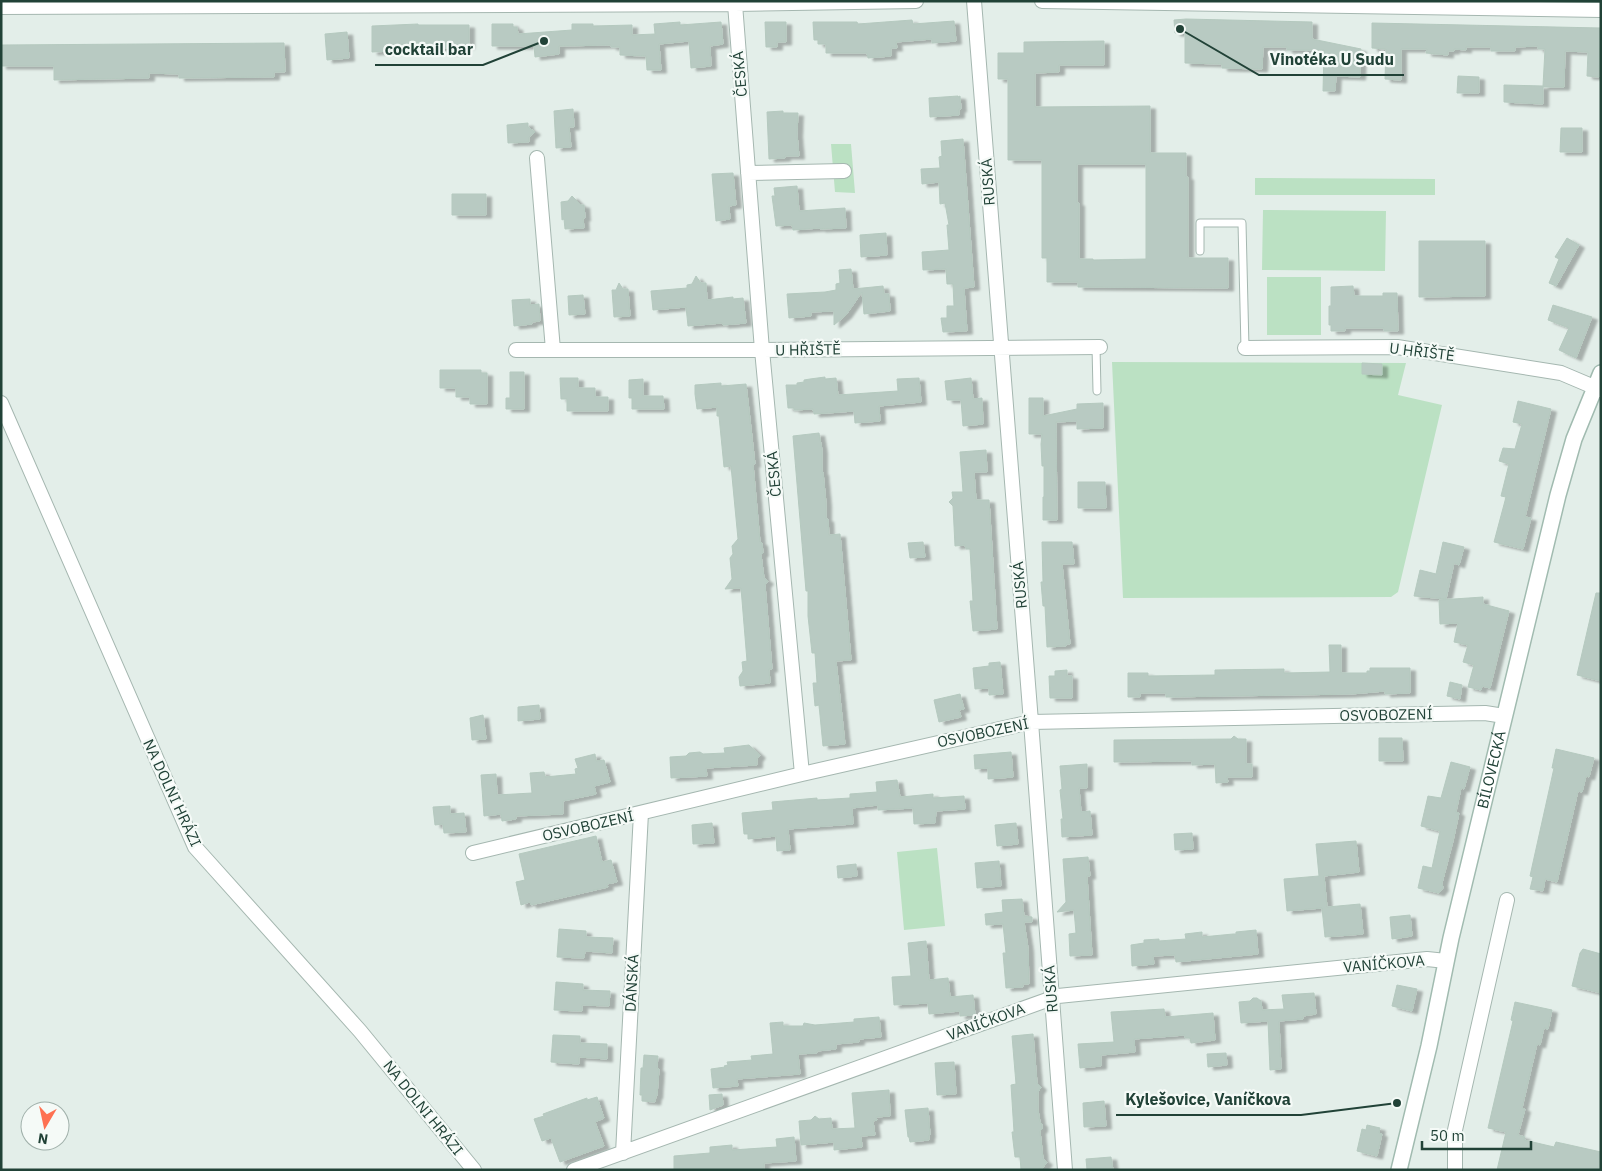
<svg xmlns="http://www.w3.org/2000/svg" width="1602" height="1171" font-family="'IBM Plex Sans',sans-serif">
<defs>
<filter id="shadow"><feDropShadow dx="5.5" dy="3" stdDeviation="1" flood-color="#0004"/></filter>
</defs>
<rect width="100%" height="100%" fill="#e3eee9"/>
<path fill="#bbe1c3" d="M831,144H851L855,193L835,192Z
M1255,178L1435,179V195H1255Z
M1263,210L1386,211L1385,271L1262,270Z
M1267,277H1321V335H1267Z
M1112,362L1406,363L1398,395L1442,405L1398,592L1391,597L1123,598Z
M937,848L945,926L904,930L897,852Z"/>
<path fill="#b8cac2" stroke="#b5c9bf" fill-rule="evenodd" filter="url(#shadow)" d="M1186,19L1312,22V39L1361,49L1360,77L1336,76L1335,91H1323L1324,50H1287V47H1263L1262,69L1222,68V64L1185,63V33H1175L1174,20Z
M912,20L913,24L954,21L956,41L932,43V39L896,42L897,48H891V56L868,58L867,53H826V44H818V40H814L813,22H857L858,24Z
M680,22V25L721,22L723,44L710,46L711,66L691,68L689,41L659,44L661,70H647L646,56L620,55V47H611V45L559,46V54L535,57L534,46H492V24H513V27H517L518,34L572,30V24H593V26L632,25V35L655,34L654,24Z
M765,22H786V42H777V47H766Z
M1372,23L1601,28L1599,77L1587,76L1588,52L1565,51L1564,87H1543V104L1504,102V85L1543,86L1545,49H1538V46L1515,47V51H1491V47H1466V50L1454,49V51H1448V55L1426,53L1427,49H1401V80L1385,79L1386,49L1372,48Z
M418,24V25H469V46H463V51L450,52V48L372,52V26Z
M347,32L349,58L327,60L325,34Z
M1104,41V65H1059V72L1035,73V107L1150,106V153H1186V177H1188V258H1228V288L1078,287V282H1047V258H1042V160H1008V79H998V53H1024V42ZM1077,164H1146V259L1093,260V259H1079V203H1077Z
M284,43L285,72H274V77L179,78V74L149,73V78L54,80V66H1V45Z
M1458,76L1479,77V93H1457Z
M958,96V97L960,96L961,109H959V115L930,117L929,98Z
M573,109L574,127H569L571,147L556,148L554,111Z
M783,111V113H798L797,134L799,156H785V158L769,159L767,112Z
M528,123V127L535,132L529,137V142L508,143L507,125Z
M1561,128H1582V152H1560Z
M963,139L974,287L964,288L967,331L943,332L941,318H947V306H954L953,284H947L946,269L923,270L922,252L949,250L947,225H949L945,203L940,204L939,182L922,184L921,169L940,168L939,157L942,156L941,141Z
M733,173L736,205L729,206L730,219L716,221L712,174Z
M797,186L799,211L845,208L846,228L820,229V228L793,230L792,225L776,226L772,196H775L774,188Z
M452,194H486V215H452Z
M572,196L581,205H584L585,218H583L584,228L565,229L564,219L562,220L561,202L568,201Z
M886,233L887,255L861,257L860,235Z
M1567,238L1579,245L1556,286L1549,283L1559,259L1555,257Z
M1419,241H1485V296L1419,297Z
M851,269L853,289L883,286L884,294H889L890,311L864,314L862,292L846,315L834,325V311L811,312V316L789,318L787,294L825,292L836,290V284L840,283L839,270Z
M696,276L701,283H706L707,300L733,297V299L743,298L746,323L723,325L722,323L688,326L686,307L653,310L651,291L687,288V285L692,284Z
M619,283L623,289H628L630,316L614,317L612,290H616Z
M1353,286L1354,296H1383V293H1397L1398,331H1384V328H1345V331H1331V325H1329V306H1331V287Z
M583,295L585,314L569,315L568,296Z
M530,299V305L539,304L540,321L532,322V324L514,326L512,300Z
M1553,305L1592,317L1576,358L1559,350L1569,328L1548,320Z
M1362,363L1382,364V375L1362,374Z
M440,370H481V373H487V404H470V397H456V388H440Z
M510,372H524V409H506V398H510Z
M825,377V379L836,378L838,395L898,391L897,379L919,378L921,402L879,406L880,421L855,423L854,411L814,414L813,409L794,410V408H788L786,385H797V383L804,382V380L810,379Z
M560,378H578V388H595V397H608V411H567V399H561Z
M971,378L973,399L982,398L983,424L963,426L961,400H947L945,381Z
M643,379V396H663L664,409H632V398H629V380Z
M721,383V386L746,384L755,464H753L760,542L762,543L763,553L761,555L764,578L768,581L765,585L772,669H769L770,683L740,686L739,677L743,671L742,662L747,661L741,588L725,589L732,579L730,558L733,554L732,546L738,539L731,466L724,467L719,416H717V407L697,409L695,394V385Z
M1029,398H1043V416L1077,409V404L1103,403V428L1077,429V421L1056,422L1057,520H1043V497H1044V466H1042L1041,444L1042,434H1029Z
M1518,401L1551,409L1525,517L1531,518L1523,549L1494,542L1506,497L1501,496L1509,464L1499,461L1503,448L1515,449L1522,424L1513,422Z
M819,433L822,450V472H823L826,503V519H828L829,535L840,534L851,660L836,661L845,744L823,746L819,705L815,706L813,683H817L815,653H812L808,616V591H806L793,436Z
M986,450L987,472H974L976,500H989L997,629L973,631L970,601H973L970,549H966L965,545L955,546L953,506L949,502L953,498L952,492H963L960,452Z
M1078,482H1105L1106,508H1078Z
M923,542L925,557L910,558L908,543Z
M1042,542H1072L1074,564H1062L1070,644H1066V646L1047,647L1045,606H1043L1041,582H1043Z
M1443,542L1464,547L1459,565L1454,563L1446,599L1414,596L1420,570L1436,574Z
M1596,593H1601V681L1577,675Z
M1483,597V604L1509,611L1490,688L1482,686L1481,690L1468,687L1474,665L1463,662L1468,645L1454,642L1458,623L1440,624L1439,600Z
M1329,645H1341V673H1367V671H1370V668H1410V693L1385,694V691L1351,694L1166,697V693H1140V697H1128V673H1148V676L1215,675V670L1284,669V673L1330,672Z
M1000,662L1003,694L989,695V688L975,689L973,668L989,666V663Z
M1067,670V676H1072V698H1050L1049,676H1055V671Z
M1450,682L1462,685L1460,699L1447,696Z
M960,694L964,709L959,710L961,717L939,722L934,700Z
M539,705L540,719L518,721V707Z
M483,715L486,739L472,740L470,718Z
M1234,736L1238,739H1246V764H1252V777H1227L1228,782L1216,783L1215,764L1192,765V761L1114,762V740L1231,739Z
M1379,738H1402L1403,761H1379Z
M749,745L760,755L757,759V765L706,768L707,776L671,778L670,757L686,756L689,753L700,752L703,754L725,753L724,748Z
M1556,749L1594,758L1589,777L1586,776L1582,792L1578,791L1557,882L1545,879L1543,891L1530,889L1533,877L1530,876L1554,768H1552Z
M1011,752L1013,777L988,779V768L975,769L974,755Z
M595,754L596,761L604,760L610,782L594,786L596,794L563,801V814L516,816V819L502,821L501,814L484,816L481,775L496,774L497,795L532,793L530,773L544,772L545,777L576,774L575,769L578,768L575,759Z
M1451,762L1470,767L1464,789L1461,788L1456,812L1459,813L1453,841L1442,883L1443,888L1439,893L1418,888L1423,866L1432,868L1440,831L1421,826L1428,796L1441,798Z
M1087,764V788H1079L1081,812L1090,811L1092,835L1062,837L1061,819H1063L1060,790L1062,789L1060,766Z
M897,780L900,797L933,794V798L964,796L965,809L936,811L935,823L914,824L913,808L878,810V805L852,808L853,824L788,829L790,850L777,851L776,836L748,839V834H744L742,813L773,810L772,802L817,798V800L850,798V794L877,792L876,782Z
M450,806V814L464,813L466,832L444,833L443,824L435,825L433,807Z
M712,823L714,843L693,844L692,825Z
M1016,823L1018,844L997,846L995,825Z
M1192,833L1193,849L1175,850L1174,834Z
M596,836L602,862L611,860L617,882L607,884L608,887L531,905L530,902L521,905L516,882L525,880L519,854Z
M1356,841L1359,872L1324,876L1327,907L1360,904L1363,934L1325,937L1322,908L1287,911L1284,879L1319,876L1316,844Z
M1088,857L1090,876H1087L1092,955L1070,956L1069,934L1076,933L1074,910L1057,912L1066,902L1063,859Z
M999,861L1001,886L977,888L975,863Z
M856,864L857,876L838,878L837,866Z
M1022,899L1024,916L1032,917V922H1024L1028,948L1029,984H1023V987L1006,988L1003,953H1006L1003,924L986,925L985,914L1003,912L1002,900Z
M1410,915L1412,936L1392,939L1390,917Z
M559,929L586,931V937L613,938L612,953L585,951L584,958L557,957Z
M1256,930L1258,954L1176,962L1175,955L1153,956L1154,964L1132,966L1131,945L1144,943V940L1159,939V941L1186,939L1185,934L1202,932V937L1233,934H1236V932Z
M926,941L929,980L948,978L950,997L973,995L975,1015L960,1016V1011L929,1014L928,1003L894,1005L892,977L911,976L908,943Z
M1583,949L1601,954V993L1572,986L1580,953Z
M556,982L583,984V990L610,991L609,1006L582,1005V1011L554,1010Z
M1397,985L1417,989L1412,1011L1392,1006Z
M1314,993L1316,1014L1303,1016V1019L1279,1021L1281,1069L1270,1070L1268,1021L1241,1023L1239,1002L1250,1001L1253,998H1257L1261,1001L1262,1010L1284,1009L1282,995Z
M1515,1002L1552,1010L1548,1029L1544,1028L1540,1045L1537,1044L1522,1108L1525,1109L1518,1135L1525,1137L1524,1140L1554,1147L1556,1142L1601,1152V1170H1497L1506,1132L1488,1128L1513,1021L1511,1020Z
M1164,1009L1165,1017L1213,1013L1215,1040L1191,1043L1190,1038H1185V1035L1134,1039L1135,1052L1101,1055V1066L1080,1068L1078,1044L1114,1042L1111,1012Z
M879,1017L881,1037L859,1039V1042L836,1044V1049L817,1051V1053L798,1054L800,1074L737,1079L738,1086L713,1088L711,1069L725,1067L724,1066L728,1065L727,1062L752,1060L751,1056L773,1054L770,1023L783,1022V1026H803L804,1023L815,1025L854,1022V1019Z
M1033,1034L1037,1083L1041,1087L1038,1092V1110L1040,1122L1042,1124V1129L1040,1131L1043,1159L1047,1162L1042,1169L1021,1170L1020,1157H1015L1012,1132H1014L1011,1085L1016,1084L1012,1036Z
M553,1035L580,1036V1043L607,1044V1059L579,1057V1064L551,1062Z
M1226,1053L1227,1065L1208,1067L1207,1054Z
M644,1055L658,1056L657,1068L659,1069L657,1096H656L655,1102L642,1101V1095H640L641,1068H643Z
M954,1062L956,1094L937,1095L935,1063Z
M889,1090L890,1116L876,1117L877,1120L873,1121L875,1135L861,1136L862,1147L834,1150V1142L801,1145L799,1121L811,1120L815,1116L819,1119L831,1118L832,1129L855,1128L852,1093Z
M722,1094L723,1105L710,1110L709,1095Z
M597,1097L604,1118L595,1122L604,1146L560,1162L551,1138L542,1141L534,1119L544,1116L543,1114L573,1103L587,1098V1100Z
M1104,1101L1106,1126L1084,1127L1083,1103Z
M928,1108L930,1135H929V1140L910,1142L909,1137H908L905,1110Z
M1367,1125L1380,1128L1379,1133L1382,1134L1377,1156L1357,1151L1362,1129L1366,1130Z
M794,1137L796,1161L764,1163V1170H674V1156L710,1153V1147L732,1145V1150L777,1147L776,1139Z
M1111,1157L1113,1170H1087L1086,1159Z"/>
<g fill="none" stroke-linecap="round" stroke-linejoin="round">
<g stroke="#a5b7b0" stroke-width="9">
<path id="lane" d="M1200,251V223H1242L1245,348
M1096,347L1097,391"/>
</g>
<g stroke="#a5b7b0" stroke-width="16">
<path id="street" d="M974,1L1031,722L1065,1170
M1042,1L1601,10
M735,4L762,350L802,774
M1,7L735,4L916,1
M537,158L553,350
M748,173L844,171
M1245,348L1397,347L1561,373L1601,390
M516,350H762L1100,347
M1,403L195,847L360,1031L474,1170
M473,853L802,774L1031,722L1485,713L1504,716
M623,1153L641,813
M574,1170L1058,996L1427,959L1446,961
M1455,1170V1130L1507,900"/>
</g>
<g stroke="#a1bbb0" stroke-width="18">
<g id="secondary">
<path id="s1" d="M1399,1170L1429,1046L1451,938L1558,495L1574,439L1601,373"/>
</g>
</g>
<use href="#lane" stroke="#fff" stroke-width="7"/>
<use href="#street" stroke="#fff" stroke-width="14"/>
<use href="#secondary" stroke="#fff" stroke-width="15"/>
</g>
<g text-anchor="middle" stroke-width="4.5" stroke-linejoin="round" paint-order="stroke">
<g font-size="15" fill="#214237" stroke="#f5faf7">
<text transform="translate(740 74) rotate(-95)" y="5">ČESKÁ</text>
<text transform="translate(988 182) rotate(-94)" y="5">RUSKÁ</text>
<text transform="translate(808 350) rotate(-1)" y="5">U HŘIŠTĚ</text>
<text transform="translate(1422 352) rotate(7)" y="5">U HŘIŠTĚ</text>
<text transform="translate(774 474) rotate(-95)" y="5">ČESKÁ</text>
<text transform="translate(1020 585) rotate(-95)" y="5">RUSKÁ</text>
<text transform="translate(1386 715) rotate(-1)" y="5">OSVOBOZENÍ</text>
<text transform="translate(983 733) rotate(-12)" y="5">OSVOBOZENÍ</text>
<text dy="5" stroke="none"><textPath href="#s1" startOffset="411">BÍLOVECKÁ</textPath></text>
<text transform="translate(172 793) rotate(65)" y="5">NA DOLNI HRÁZI</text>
<text transform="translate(588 826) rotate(-13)" y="5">OSVOBOZENÍ</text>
<text transform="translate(1384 964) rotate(-5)" y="5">VANÍČKOVA</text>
<text transform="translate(632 983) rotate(-87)" y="5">DÁNSKÁ</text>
<text transform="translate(1051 989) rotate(-94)" y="5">RUSKÁ</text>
<text transform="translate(986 1022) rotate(-20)" y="5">VANÍČKOVA</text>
<text transform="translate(423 1108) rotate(51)" y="5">NA DOLNI HRÁZI</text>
</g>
</g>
<path fill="none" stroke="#214237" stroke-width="2" d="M544 41L483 65H375M1180 29L1259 75H1404M1397 1103L1301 1115H1116"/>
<g fill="#214237" stroke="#f5faf7" stroke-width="2">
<circle cx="544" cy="41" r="5"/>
<circle cx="1180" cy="29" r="5"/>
<circle cx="1397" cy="1103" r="5"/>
</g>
<g font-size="16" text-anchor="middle" font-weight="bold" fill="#214237" stroke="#f5faf7" stroke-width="4.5" stroke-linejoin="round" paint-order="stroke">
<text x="429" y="55">cocktail bar</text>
<text x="1332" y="65">Vinotéka U Sudu</text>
<text x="1208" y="1105">Kylešovice, Vaníčkova</text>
</g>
<rect width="1602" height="1171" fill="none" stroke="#214237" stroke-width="5"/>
<g transform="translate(45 1126) rotate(189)"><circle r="24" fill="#f5faf7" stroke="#a0b0aa"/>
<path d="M0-4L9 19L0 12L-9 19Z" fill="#fe7152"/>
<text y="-8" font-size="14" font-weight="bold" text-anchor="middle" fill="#214237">N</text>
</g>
<path d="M1422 1141v8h109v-8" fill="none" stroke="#214237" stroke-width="2.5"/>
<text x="1430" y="1141" font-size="15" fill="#214237" stroke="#f5faf7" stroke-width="4" paint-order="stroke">50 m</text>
</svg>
